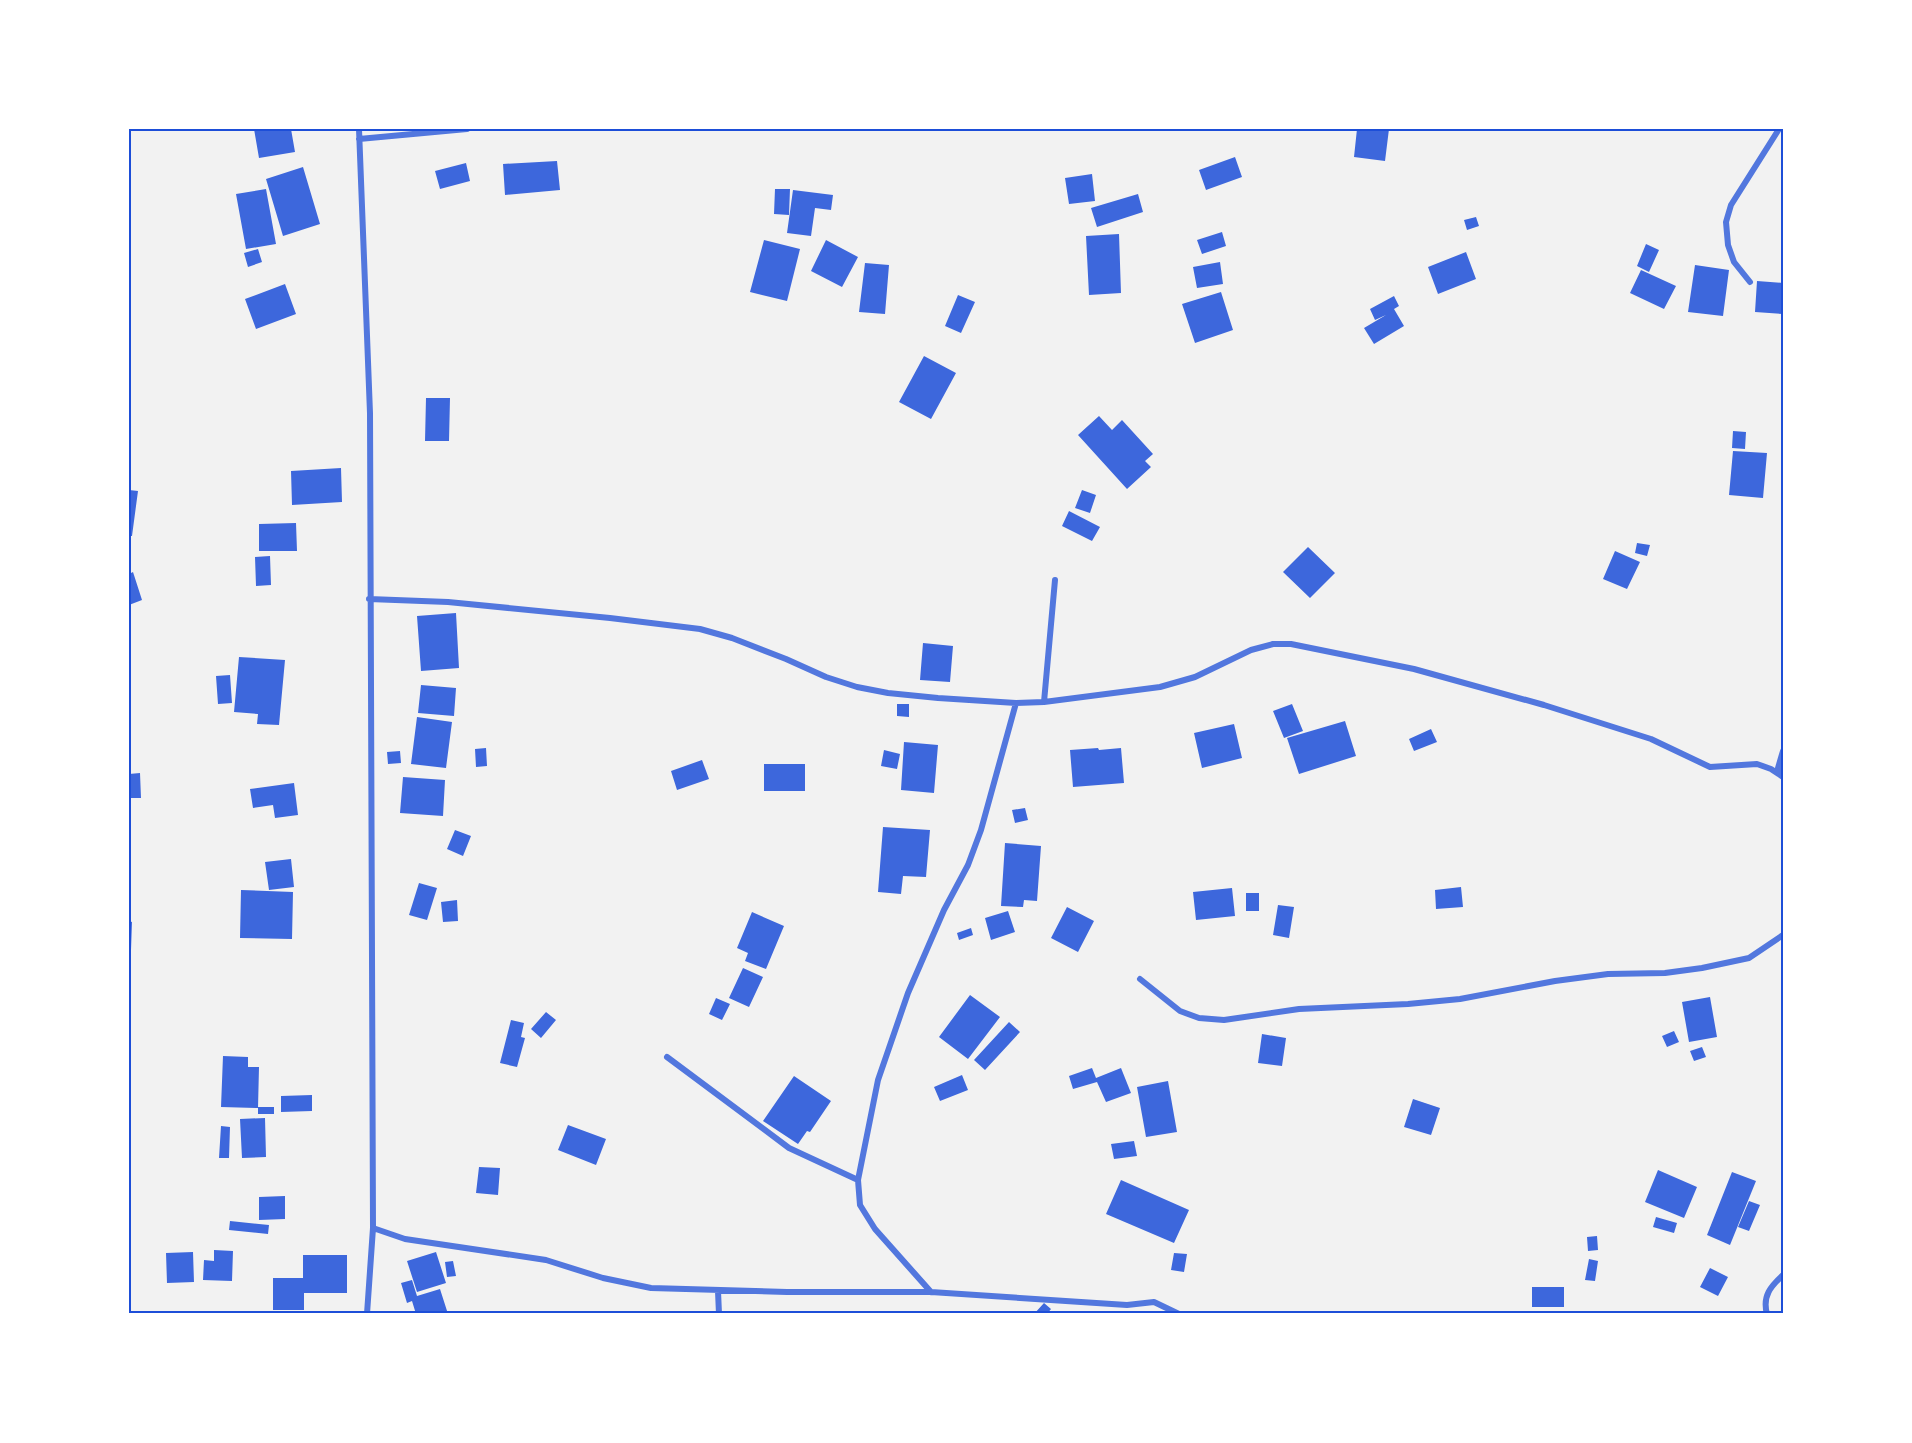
<svg xmlns="http://www.w3.org/2000/svg" width="1912" height="1443" font-family="'Sofia Sans Condensed',sans-serif">
<rect width="100%" height="100%" fill="#f2f2f2"/>
<path fill="#3d67dc" d="M254,129H291L295,152L259,158Z
M1357,129H1389L1385,161L1354,157Z
M1235,157L1242,177L1206,190L1199,170Z
M557,161L560,190L505,195L503,164Z
M466,163L470,181L440,189L435,171Z
M303,167L320,224L283,236L266,179Z
M1092,174L1095,201L1069,204L1065,178Z
M266,189L276,244L246,249L236,194Z
M775,189H790L789,215L774,214Z
M793,190L833,195L831,210L815,208L811,236L787,233Z
M1138,194L1143,212L1097,227L1091,208Z
M1476,217L1479,226L1467,230L1464,220Z
M1222,232L1226,246L1202,254L1197,240Z
M1119,234L1121,293L1089,295L1086,236Z
M764,240L800,249L787,301L750,292Z
M826,240L858,257L842,287L811,271Z
M1646,244L1659,250L1649,272L1637,266Z
M258,249L262,262L248,267L244,253Z
M1466,252L1476,279L1438,294L1428,267Z
M1220,262L1223,284L1197,288L1193,267Z
M865,263L889,265L885,314L859,312Z
M1695,265L1729,270L1723,316L1688,312Z
M1641,270L1676,286L1664,309L1630,293Z
M1757,281L1783,283V314L1755,312Z
M285,284L296,314L256,329L245,299Z
M1221,292L1233,330L1195,343L1182,304Z
M958,295L975,302L961,333L945,326Z
M1394,296L1399,306L1394,309L1404,326L1374,344L1364,328L1386,315L1375,320L1370,309Z
M924,356L956,373L931,419L899,402Z
M426,398H450L449,441H425Z
M1099,416L1112,430L1122,420L1153,454L1145,461L1151,467L1127,489L1078,435Z
M1733,431L1746,432L1745,449L1732,448Z
M1733,451L1767,453L1763,498L1729,495Z
M341,468L342,502L292,505L291,471Z
M129,490L138,491L132,536H129Z
M1082,490L1096,495L1090,513L1075,508Z
M1069,511L1100,527L1092,541L1062,526Z
M296,523L297,551H259V524Z
M1637,543L1650,545L1647,556L1635,553Z
M1308,547L1335,573L1310,598L1283,572Z
M1615,551L1640,562L1627,589L1603,579Z
M270,556L271,585L256,586L255,557Z
M133,572L142,600L129,605V574Z
M456,613L459,668L421,671L417,616Z
M923,643L953,646L950,682L920,680Z
M239,657L285,660L279,725L257,724L258,714L234,712Z
M230,675L232,703L218,704L216,676Z
M421,685L456,688L454,716L418,713Z
M897,704H909V717L897,716Z
M1292,704L1303,731L1284,738L1273,711Z
M417,717L452,722L446,768L411,764Z
M1345,721L1356,756L1299,774L1287,738Z
M1234,724L1242,758L1202,768L1194,733Z
M1431,729L1437,742L1414,751L1409,739Z
M904,742L938,745L934,793L901,790Z
M486,748L487,766L476,767L475,749Z
M1098,748L1099,750L1121,748L1124,783L1073,787L1070,750Z
M884,750L900,754L897,769L881,766Z
M400,751L401,763L388,764L387,752Z
M702,760L709,779L677,790L671,771Z
M764,764H805V791H764Z
M140,773L141,798H129V774Z
M403,777L445,780L443,816L400,813Z
M294,783L298,815L275,818L273,805L253,808L250,789Z
M1025,808L1028,820L1015,823L1012,810Z
M883,827L930,830L926,877L903,876L901,894L878,892Z
M455,830L471,836L463,856L447,849Z
M1005,843L1041,846L1037,901L1024,900L1023,907L1001,906Z
M291,859L294,887L269,890L265,862Z
M419,883L437,888L427,920L409,915Z
M1461,887L1463,907L1436,909L1435,890Z
M1232,888L1235,916L1196,920L1193,892Z
M241,890L293,892L292,939L240,938Z
M1246,893H1259V911H1246Z
M457,900L458,921L443,922L441,902Z
M1278,905L1294,907L1289,938L1273,935Z
M1067,907L1094,921L1078,952L1051,938Z
M1008,911L1015,932L991,940L985,918Z
M752,912L784,926L766,969L745,961L748,953L737,948Z
M129,921L132,922L131,950H129Z
M971,928L973,935L959,940L957,933Z
M743,968L763,977L749,1007L729,998Z
M970,995L1000,1017L968,1059L939,1037Z
M1710,997L1717,1037L1689,1042L1682,1002Z
M716,998L730,1004L722,1020L709,1014Z
M546,1012L556,1020L541,1038L531,1029Z
M511,1020L524,1023L521,1037L525,1038L517,1067L500,1063Z
M1009,1022L1020,1032L985,1070L974,1060Z
M1674,1031L1679,1042L1667,1047L1662,1036Z
M1262,1034L1286,1038L1282,1066L1258,1063Z
M1702,1047L1706,1057L1694,1061L1690,1051Z
M223,1056L248,1057V1067H259L258,1108L221,1107Z
M1092,1068L1096,1078L1121,1068L1131,1093L1106,1102L1097,1082L1073,1089L1069,1076Z
M962,1075L968,1090L940,1101L934,1087Z
M794,1076L831,1101L810,1132L807,1131L798,1144L763,1121Z
M1168,1081L1177,1132L1146,1137L1137,1087Z
M312,1095V1111L281,1112V1096Z
M1413,1099L1440,1108L1431,1135L1404,1127Z
M258,1107H274V1114H258Z
M265,1118L266,1157L242,1158L240,1119Z
M568,1125L606,1139L596,1165L558,1150Z
M221,1126L230,1127L229,1158H219Z
M1134,1141L1137,1156L1114,1159L1111,1144Z
M479,1167L500,1168L498,1195L476,1193Z
M1658,1170L1697,1187L1684,1218L1645,1202Z
M1732,1172L1756,1181L1730,1245L1707,1235Z
M1121,1180L1189,1210L1174,1243L1106,1214Z
M285,1196V1219L259,1220V1197Z
M1749,1201L1760,1205L1749,1231L1738,1227Z
M1656,1217L1677,1223L1674,1233L1653,1227Z
M230,1221L269,1225L268,1234L229,1230Z
M1597,1236L1598,1250L1588,1251L1587,1237Z
M214,1250L233,1251L232,1281L203,1280L204,1260L214,1261Z
M193,1252L194,1282L167,1283L166,1253Z
M436,1252L446,1283L417,1292L407,1261Z
M1174,1253L1187,1254L1184,1272L1171,1270Z
M303,1255H347V1293H304V1310H273V1278H303Z
M1589,1259L1598,1261L1595,1281L1585,1280Z
M453,1261L456,1276L447,1277L445,1262Z
M1710,1268L1728,1277L1718,1296L1700,1287Z
M412,1280L417,1296L440,1289L448,1314H416L412,1301L407,1303L401,1283Z
M1532,1287H1564V1307H1532Z
M1044,1303L1051,1309L1047,1314H1034Z"/>
<g fill="none" stroke-linecap="round" stroke-linejoin="round">
<path stroke="#5277de" stroke-width="6" d="M359,129L370,413L373,1228L367,1314
M359,139L467,129
M1750,282L1734,262L1728,245L1726,222L1731,205L1779,129
M369,599L448,602L610,618L700,629L732,638L786,659L826,677L857,687L888,693L938,698L1016,703L1044,702L1160,687L1195,677L1251,650L1273,644H1291L1414,669L1544,705L1651,739L1710,767L1757,764L1771,769L1783,777
M1044,702L1055,580
M1779,774L1778,768L1783,751
M1140,979L1180,1011L1199,1018L1224,1020L1299,1009L1408,1004L1460,999L1555,981L1608,974L1665,973L1702,968L1749,958L1783,935
M667,1057L789,1148L858,1180
M373,1228L405,1239L546,1260L603,1278L651,1288L787,1292H931L1127,1305L1154,1302L1179,1314
M718,1291L719,1314
M931,1292L875,1229L860,1205L858,1180L878,1080L908,993L944,910L968,865L981,830L1016,703
M1767,1314C1762,1296 1771,1286 1783,1275"/>
</g>
<rect width="1912" height="1443" fill="none" stroke="#ffffff" stroke-width="261"/>
<rect x="130" y="130" width="1652" height="1182" fill="none" stroke="#1d4ed8" stroke-width="2"/>
</svg>
